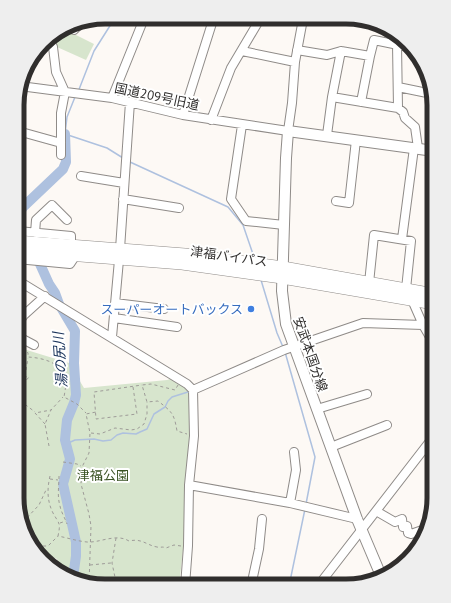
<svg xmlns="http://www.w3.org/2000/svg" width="451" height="603" font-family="'PT Sans','Noto Sans JP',sans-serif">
<rect width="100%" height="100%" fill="#fdf9f5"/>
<path fill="#d7e5cd" d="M64,29L94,44L86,60L57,47L52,36Z
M17,347L69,363L84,388L167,380L177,377L189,389L191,435L184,541L179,586L93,585L59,572L57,559L37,550L26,537L17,499Z"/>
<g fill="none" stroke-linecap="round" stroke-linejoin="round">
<path stroke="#aec1df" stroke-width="1.5" d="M78,92L94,51L113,21
M75,97L67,117L65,134L107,148L123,158
M130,162L228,207L243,225L255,260
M261,280L277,333L283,347
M285,352L315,457L306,504
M66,444L75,440L94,439L103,441L111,440L117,435L123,433L136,434L140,432L147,429L154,414L165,407L168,401L172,397L191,391
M289,586L305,509"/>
<path stroke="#aec1df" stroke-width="10" d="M18,215L23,207L63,169L66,162L65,134
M18,221L20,227
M40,264L49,284L55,293L59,304L75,331L74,363L76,395L74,403L67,420L65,440L70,459L63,484L76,542V556L73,577"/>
<g stroke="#8f8b88" stroke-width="10">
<path id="minor" d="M67,27L74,30L82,22
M48,38L53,47L56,72L65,92L61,113V155
M397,44L398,108
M297,50L327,55L341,51L370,56L374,40L408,47
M242,51L295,62
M20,86L112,98L183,115L288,131L292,103L295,62L303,19
M398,87L432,94
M332,97L341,51
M112,98L143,21
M361,102L370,56
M183,115L213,20
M211,120L231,68L260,19
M242,125L231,199L246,221L284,225
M25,133L61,143
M327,135L332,97L398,108L403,112L405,118L415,127L418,148
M81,176L124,183
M123,199L179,208
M336,201L349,203L356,140
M18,231L71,236V245
M35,233L36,220L52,205L67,220
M402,239L414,148
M17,259L70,264L76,255
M17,280L187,384L193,390L194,436L189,485L188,546L185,586
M369,283L374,235L411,241L406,289
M412,300L423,325L434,344
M115,303L164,309
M114,318L177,327
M17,325L24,315L45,296
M17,336L34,345
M112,337L120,249L130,102
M193,390L284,350L363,323L423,325
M317,409L367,394
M331,447L387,425
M189,485L290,503L357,519
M290,503L296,470L294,452
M376,511L395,522L402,519L403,527L407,526L408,533L411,534L425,529
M251,586L259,549L262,519
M318,586L434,436"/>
</g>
<g stroke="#8f8b88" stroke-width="12">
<path id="major" d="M382,578L357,519L286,324L282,291L286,158L288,131L434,151"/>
</g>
<g stroke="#8f8b88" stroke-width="12">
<path id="highway" d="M17,241L185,254L283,267L434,294
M17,251L182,264L282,278L434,304"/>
</g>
<path stroke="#9e9b98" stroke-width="1" stroke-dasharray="3 3" stroke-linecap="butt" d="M17,347L25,349L28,353V357C44,358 63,363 66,381C66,386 65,391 64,397L77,404L86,413
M25,376L28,358
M178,385L175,390L151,384L142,385L147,402L158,401C172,412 174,413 177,431L187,434
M133,387L137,414L96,419L94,392L142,385
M17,395L23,384L29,377L17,376
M18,396V399L35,412
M45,424L35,413L51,410
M91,433L100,434L115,428L131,430L137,429L144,424L147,414V402
M49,446L45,424L51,410L63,397
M63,462L77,464L81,466
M50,476C47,489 47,501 53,513C59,524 61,522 58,536C68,538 77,541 87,542C100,543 116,533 129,541C142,538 146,545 157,547C161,548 162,546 166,548L174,545L181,546
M59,476C59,486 57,496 60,506C61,512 65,518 67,524
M50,479L58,480
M23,522L39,505L46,490
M60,523L66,521
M116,538L112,563L116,582
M27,539L39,546H48L58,536
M90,565L111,563
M89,584L91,526L89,514L81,484L82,467L89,453L90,433L86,414L96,412
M114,585L116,582L130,584"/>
<use href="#minor" stroke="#fff" stroke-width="8"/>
<use href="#major" stroke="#fff" stroke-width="10"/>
<use href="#highway" stroke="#fff" stroke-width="11"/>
</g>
<circle fill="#3f7fe0" stroke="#fff" stroke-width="1.5" cx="251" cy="309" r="4"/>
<g text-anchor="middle" stroke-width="4" stroke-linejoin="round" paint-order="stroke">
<g font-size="13" fill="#302e2d" stroke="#fff">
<text transform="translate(157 96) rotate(12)" y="5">国道209号旧道</text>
<text transform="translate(229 256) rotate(8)" y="5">津福バイパス</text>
<text transform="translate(311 354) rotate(71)" y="5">安武本国分線</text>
</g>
<g font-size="13" fill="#366cbe" stroke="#fff" text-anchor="end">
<text x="243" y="314">スーパーオートバックス</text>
</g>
<g font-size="13" fill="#395223" stroke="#fff">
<text x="103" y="480">津福公園</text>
</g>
<g font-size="14" font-style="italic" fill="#19325a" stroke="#fff">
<text transform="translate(60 360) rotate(-94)" y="5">湯の尻川</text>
</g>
</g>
<path d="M0 0H451V603H0ZM105 24H346A81 81 0 0 1 427 105V498A81 81 0 0 1 346 579H105A81 81 0 0 1 24 498V105A81 81 0 0 1 105 24Z" fill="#eee" fill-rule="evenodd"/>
<path fill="none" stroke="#302e2d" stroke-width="5" d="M105 24H346A81 81 0 0 1 427 105V498A81 81 0 0 1 346 579H105A81 81 0 0 1 24 498V105A81 81 0 0 1 105 24Z"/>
</svg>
